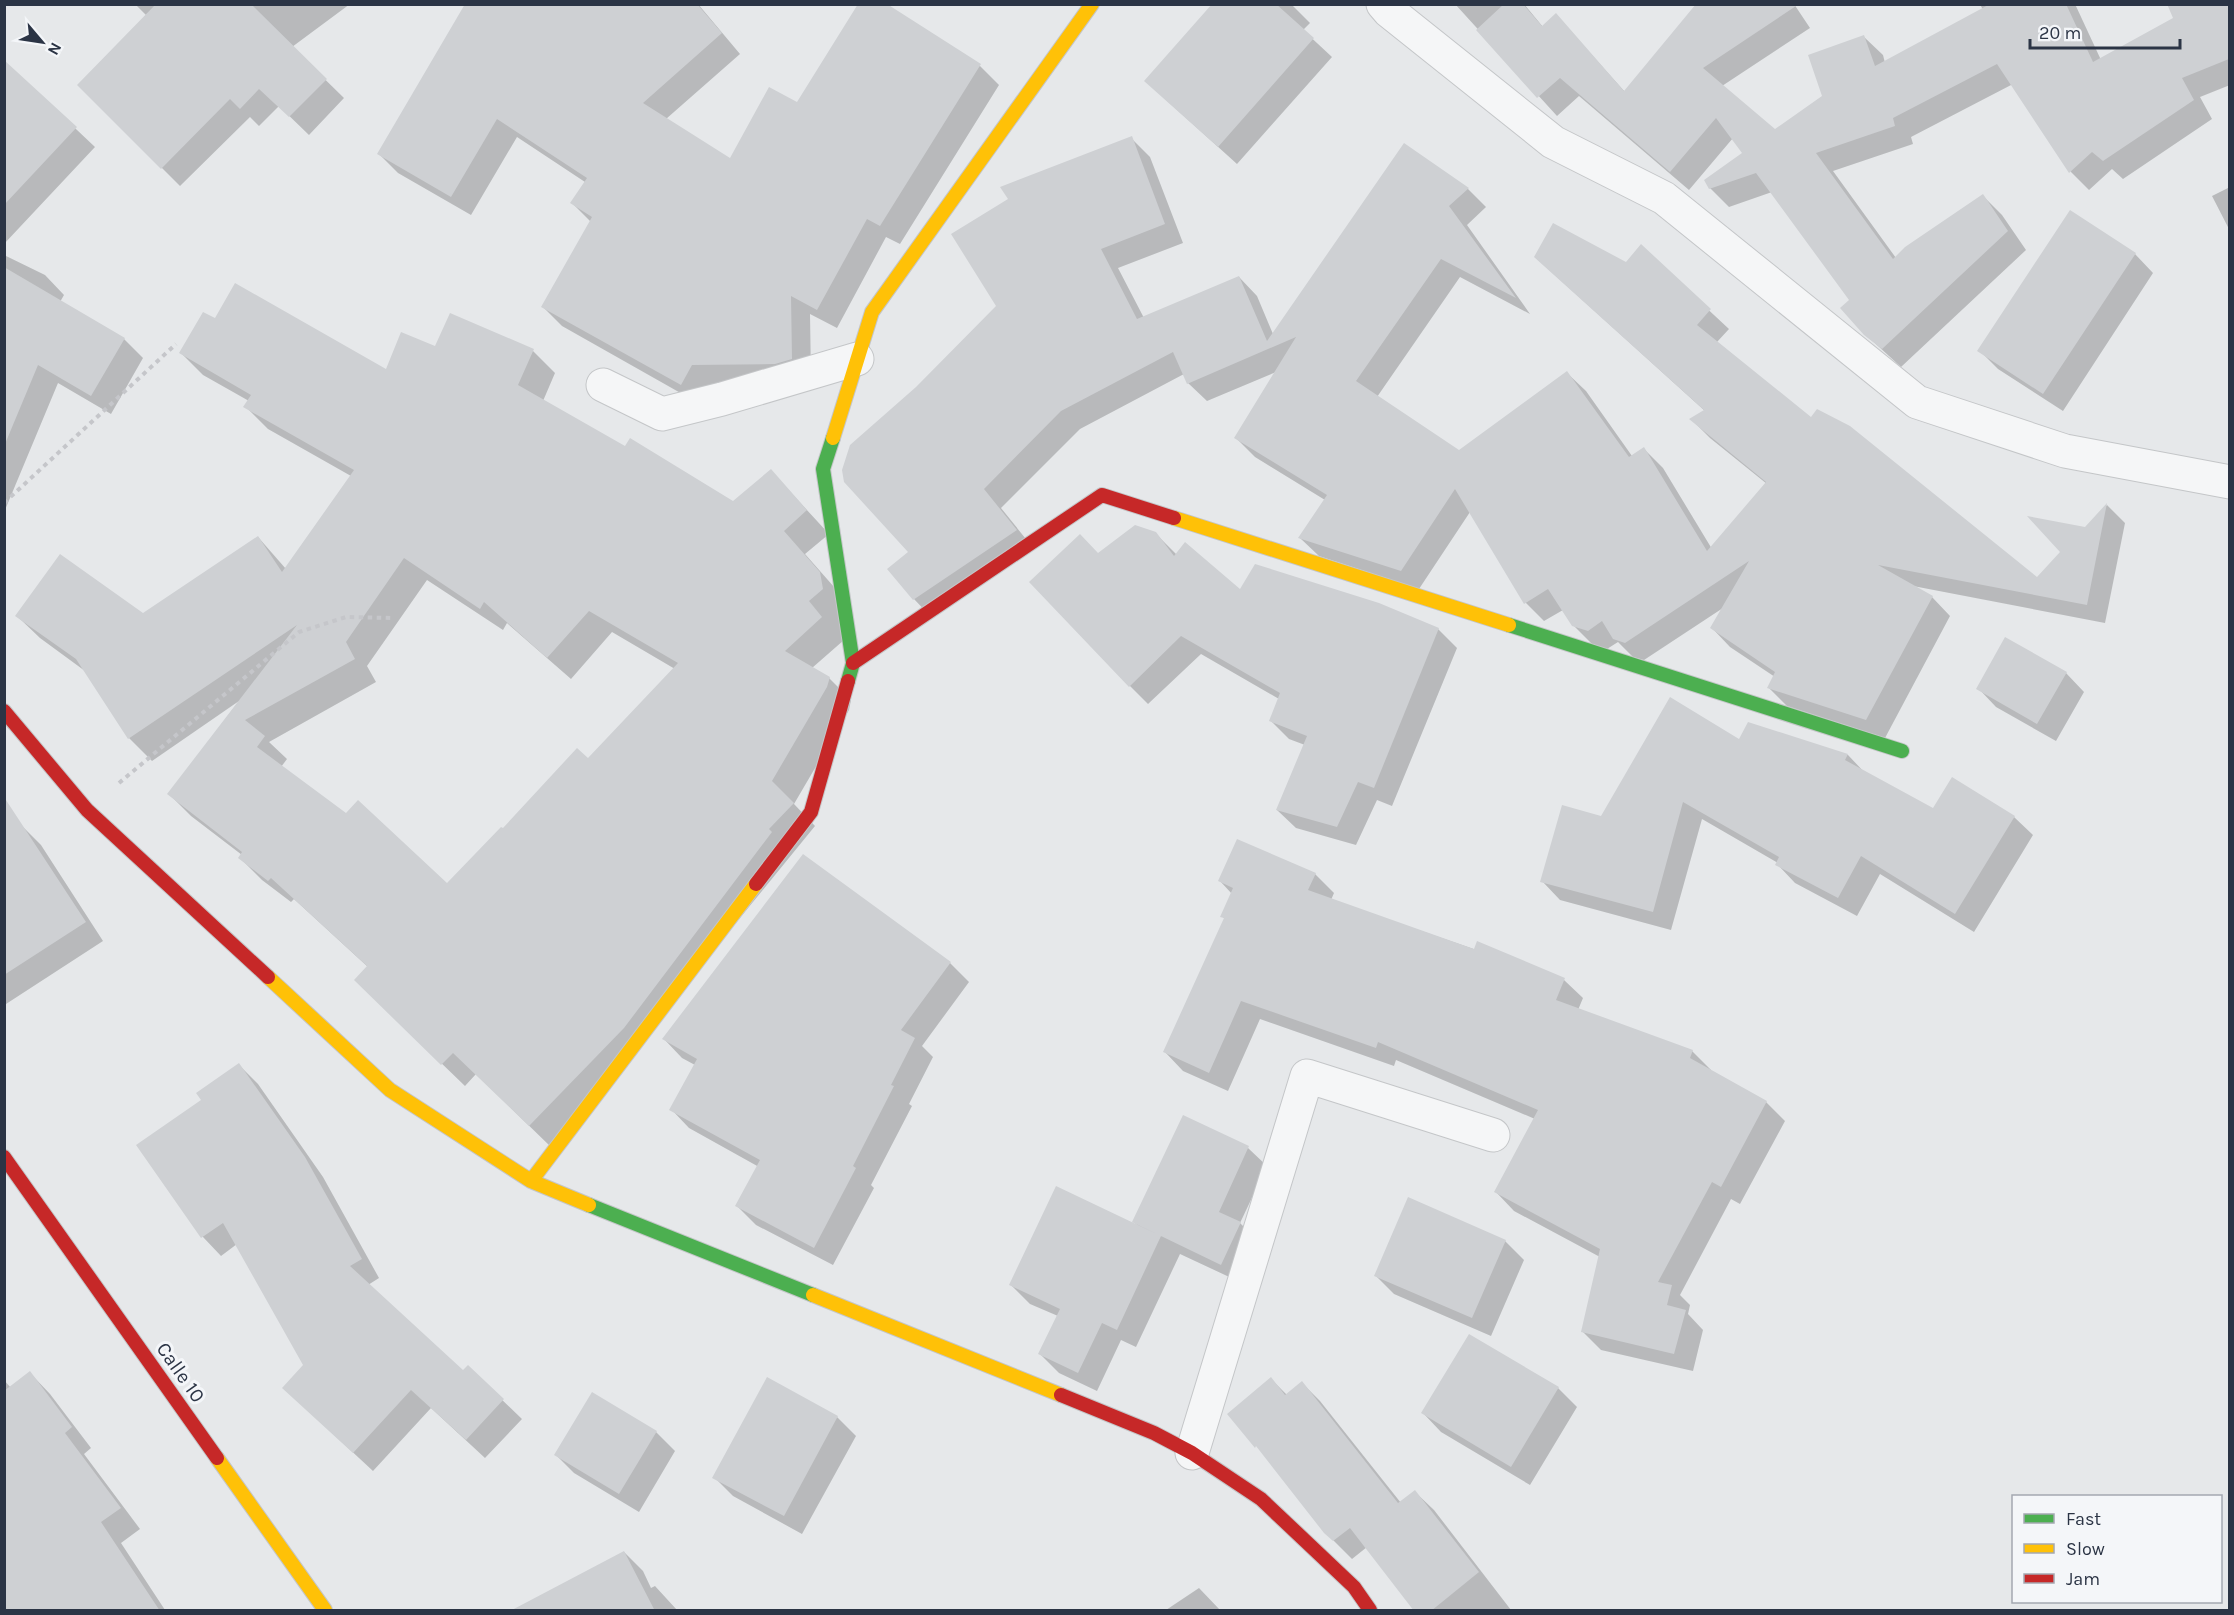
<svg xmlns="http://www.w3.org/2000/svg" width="2234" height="1615" font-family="Karla,sans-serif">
<rect width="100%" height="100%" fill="#e6e8ea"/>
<path fill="#0003" fill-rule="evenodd" d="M135,4H350L292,47L344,98L309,135L279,106L259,126L250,117L180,186L79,85L147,16Z
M599,4H698L740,54L666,119L730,160L797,104L980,66L999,85L900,244L886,237L837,328L810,314L811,378L795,382L711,384L700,404L562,326L543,307L591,222L572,203L585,182L517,137L471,215L398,173L379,154Z
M1229,4H1291L1310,23L1303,30L1332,57L1237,164L1165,99Z
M1455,4H1524L1543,27L1556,15L1625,92L1794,4L1810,28L1722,86L1775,131L1823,96L1864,37L1883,55L1885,63L1983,10L1980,4H2075L2101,60L2175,19L2169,4H2230V85L2200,97L2212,119L2123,179L2112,169L2089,190L2071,172L2013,84L1911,137L1913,144L1833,171L1896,258L1983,196L2002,215L2026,250L1901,367L1865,334L1851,300L1772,192L1729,207L1710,188L1744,153L1733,138L1689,190L1579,96L1557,116Z
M22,78L95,147L4,244V97Z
M1131,138L1150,157L1183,243L1118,268L1144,318L1239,277L1257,296L1273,334L1404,145L1468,189L1486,207L1467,225L1530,314L1460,277L1377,397L1459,452L1567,373L1586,391L1632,456L1644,449L1663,468L1712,549L1767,484L1710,438L1692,420L1705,411L1535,257L1626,264L1641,247L1729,329L1717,342L1811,419L2037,579L2107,505L2125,523L2105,623L1913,586L1932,597L1950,616L1885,738L1787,706L1769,688L1775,677L1730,647L1712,628L1723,608L1644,660L1633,657L1618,642L1607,649L1592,644L1573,625L1563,610L1544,621L1526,603L1470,512L1419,589L1319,556L1300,538L1325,500L1255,457L1236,438L1276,372L1207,401L1188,383L1184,374L1080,429L1001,508L1034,549L932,618L914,599L910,552L917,388L998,306Z
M2230,187V231L2212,196Z
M2135,254L2153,273L2063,411L1998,369L1979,350Z
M4,255L45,275L64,295L60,302L124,339L143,358L111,414L58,383L5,510Z
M215,320L386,371L436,348L533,351L555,373L543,401L625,448L733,503L771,471L829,534L805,554L842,596L844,640L812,668L829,678L851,700L849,710L794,804L815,826L552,1148L476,1074L465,1086L378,1002L368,967L294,899L291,902L262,880L240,858L242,855L191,816L169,794L239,701L152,761L129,738L85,671L40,638L17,616L143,615L258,537L286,569L351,476L268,429L245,406L249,401L203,375L181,353ZM427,580L503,630L507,623L571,679L612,632L675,669L588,760L503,830L447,885L346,815L281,767L287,759L269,742L376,682L367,666Z
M1155,533L1177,555L1240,591L1438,629L1457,648L1392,806L1377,800L1356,845L1296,828L1277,810L1305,745L1289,739L1271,721L1279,699L1201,654L1148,704L1130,686L1099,555Z
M2066,673L2084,692L2056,741L1996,707L1978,688Z
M1740,741L1848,755L1866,774L1934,810L2014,817L2033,835L1974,932L1880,874L1857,916L1795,883L1777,864L1778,863L1702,819L1671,930L1560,900L1542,881L1602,818Z
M22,826L41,845L103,941L6,1004L4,1002V838Z
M803,856L950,963L969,982L922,1046L933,1057L909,1104L912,1106L871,1185L874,1188L833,1265L756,1225L737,1206L759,1167L689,1128L671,1109L695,1065L682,1058L664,1039Z
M1315,874L1334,893L1331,900L1564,980L1583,998L1578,1010L1692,1051L1711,1070L1710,1071L1766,1102L1785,1121L1740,1204L1731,1199L1680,1295L1690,1305L1688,1314L1703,1330L1693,1371L1601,1350L1583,1332L1600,1257L1514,1211L1496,1192L1535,1119L1396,1060L1394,1066L1260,1019L1228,1091L1183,1071L1165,1052L1225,919L1222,916L1232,894L1220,881Z
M239,1065L258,1084L323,1177L379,1278L368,1285L463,1372L468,1367L522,1419L485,1458L431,1408L373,1471L303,1406L305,1365L237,1244L221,1256L203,1237L138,1146L203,1101Z
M1184,1117L1248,1148L1267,1166L1240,1223L1259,1242L1240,1282L1180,1254L1136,1347L1121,1340L1097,1391L1059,1373L1040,1354L1058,1316L1030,1304L1011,1285L1139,1227L1134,1222Z
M1505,1241L1524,1260L1491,1336L1394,1294L1375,1275Z
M1469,1336L1558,1388L1577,1407L1530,1485L1441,1432L1423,1413Z
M30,1373L50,1394L91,1448L84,1454L140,1529L121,1543L165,1610H4V1380L11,1388Z
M1271,1379L1287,1395L1302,1383L1320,1401L1401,1503L1415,1492L1434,1510L1511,1610H1417L1367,1547L1352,1559L1325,1532L1270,1461L1229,1414Z
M592,1394L656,1432L675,1451L639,1512L574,1473L556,1455Z
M837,1417L856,1436L802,1534L733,1496L714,1477Z
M624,1552L643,1571L651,1588L655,1586L677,1610H540Z
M1199,1588L1220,1610H1166Z"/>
<path fill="#ced0d3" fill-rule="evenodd" d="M156,4H251L327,79L289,117L259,89L240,109L230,99L161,169L77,85Z
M465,4H697L722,33L643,103L730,158L769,87L797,102L858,4H887L981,64L880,226L867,219L817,310L791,296L792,359L775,364L692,365L681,385L541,307L592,217L570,203L587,178L497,119L451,197L377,154Z
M1212,4H1276L1314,38L1218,147L1144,81Z
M1504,4H1523L1542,26L1556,13L1624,91L1696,4H1799L1703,68L1775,129L1822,96L1808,55L1864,35L1875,66L1990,4H2066L2093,62L2173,18L2167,4H2229V59L2182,78L2194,100L2103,161L2092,152L2069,173L1997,64L1893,118L1895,126L1816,153L1893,259L1905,247L1983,194L2008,231L1882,349L1864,335L1840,308L1849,300L1756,173L1709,189L1704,180L1742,153L1716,118L1670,172L1560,78L1537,98L1476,30Z
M4,60L77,127L4,205Z
M1132,136L1165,224L1101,249L1137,319L1239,276L1267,341L1404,143L1469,188L1449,206L1516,298L1441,259L1356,381L1459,450L1567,371L1629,457L1644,447L1707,551L1766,482L1689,419L1704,410L1534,257L1553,223L1626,262L1641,244L1711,309L1697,325L1811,417L1817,409L1850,426L2037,577L2060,552L2027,516L2085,527L2107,503L2087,605L1878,565L1933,596L1866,720L1767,688L1775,672L1710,628L1749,561L1625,643L1613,639L1602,621L1588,631L1572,626L1548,589L1524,604L1455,489L1401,571L1298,538L1327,495L1234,438L1296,337L1187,384L1173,352L1061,411L984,489L1017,530L913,600L887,569L908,552L844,482L842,470L850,445L916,387L996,306L951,234L1008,199L1000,187Z
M2070,210L2136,253L2043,394L1977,351Z
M4,267L125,338L91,396L38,365L5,444Z
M235,283L386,369L401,332L435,346L450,313L534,349L518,385L625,446L630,438L733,501L771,469L807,510L784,531L820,572L823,589L809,601L822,617L785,651L830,677L827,687L772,781L794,803L769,829L772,832L624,1028L529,1126L453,1053L441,1065L354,980L367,966L271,878L268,881L238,858L242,852L167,794L297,625L128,739L76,659L15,616L60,554L143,613L258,536L282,572L354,470L243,407L251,395L179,353L203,312L215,318ZM404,558L480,609L484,602L547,658L589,611L678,663L588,758L577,748L503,828L501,827L447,883L358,800L346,813L257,747L265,736L245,720L355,659L346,642Z
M1135,525L1156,532L1174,556L1185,542L1240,589L1255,564L1379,603L1439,628L1374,788L1358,782L1337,827L1276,810L1307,736L1269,721L1280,693L1181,636L1129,687L1029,582L1080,534L1098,553Z
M2005,637L2067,672L2037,724L1976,689Z
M1670,697L1739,739L1748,722L1848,754L1845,760L1933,808L1952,777L2015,816L1955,914L1861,856L1838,898L1775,865L1779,857L1683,802L1653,912L1540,882L1562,805L1601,816Z
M4,797L86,922L4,975Z
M1237,839L1316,873L1308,890L1474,949L1477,941L1565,978L1556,1000L1693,1050L1690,1058L1767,1101L1721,1187L1712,1182L1658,1282L1672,1285L1667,1305L1686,1310L1674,1354L1581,1332L1600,1249L1494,1192L1538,1110L1378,1042L1376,1048L1241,1001L1209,1073L1163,1052L1224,918L1220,917L1233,888L1218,881Z
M803,854L951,962L901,1030L915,1038L891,1085L894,1086L853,1166L856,1168L814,1248L735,1206L760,1160L669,1110L697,1059L662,1039Z
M239,1063L305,1157L362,1259L350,1266L463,1370L468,1365L504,1399L466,1440L411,1390L353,1453L282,1388L303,1365L223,1223L201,1238L136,1145L201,1100L196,1093Z
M1183,1115L1249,1146L1219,1212L1241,1222L1221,1265L1132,1222Z
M1056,1186L1161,1236L1117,1330L1102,1323L1078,1373L1038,1354L1060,1309L1009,1285Z
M1408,1197L1506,1240L1472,1318L1374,1276Z
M1469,1334L1559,1387L1511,1467L1421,1413Z
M30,1371L72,1427L65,1433L121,1508L101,1522L160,1611H4V1391Z
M767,1377L838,1416L784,1516L712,1478Z
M1271,1377L1285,1395L1302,1381L1398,1503L1415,1490L1479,1572L1431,1611H1414L1350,1528L1333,1541L1324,1533L1256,1446L1255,1448L1227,1414Z
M592,1392L657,1431L619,1494L554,1455Z
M624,1551L655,1611H510Z"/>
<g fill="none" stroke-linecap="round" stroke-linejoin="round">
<g stroke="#c4c6c8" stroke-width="35">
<path id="street" d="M1383,4L1389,11L1553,142L1664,198L1917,402L2065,451L2230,482
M603,385L662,414L722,399L857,359
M1192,1453L1307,1076L1493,1135"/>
</g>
<g stroke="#c4c6c8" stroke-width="16">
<path id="fast" d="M833,438L823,469L853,663L848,681
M1509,625L1902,751
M589,1205L813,1295"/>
</g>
<g stroke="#c4c6c8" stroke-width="16">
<path id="slow" d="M833,438L872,312L1092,4
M1174,518L1509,625
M268,977L390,1090L531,1181L589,1205
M531,1181L756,884
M813,1295L1061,1395
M217,1458L325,1610"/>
</g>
<g stroke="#c4c6c8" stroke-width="16">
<path id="jam" d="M853,663L1102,495L1174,518
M4,711L87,810L268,977
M756,884L811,812L848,681
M4,1157L217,1458
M1061,1395L1154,1433L1192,1453L1261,1499L1354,1587L1370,1610"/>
</g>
<path stroke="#c5c6ca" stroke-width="4" stroke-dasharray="4.5 4.5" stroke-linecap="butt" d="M4,503L176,344
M119,783L299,632L346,617L394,618"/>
<use href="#street" stroke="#f5f6f7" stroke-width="33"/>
<use href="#fast" stroke="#4caf50" stroke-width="14"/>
<use href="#slow" stroke="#ffc107" stroke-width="14"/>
<use href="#jam" stroke="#c62828" stroke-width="14"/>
</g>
<g text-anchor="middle" stroke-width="6" stroke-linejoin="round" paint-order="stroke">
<g font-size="20" fill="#2b3445" stroke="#f4f6f9">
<text transform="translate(181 1372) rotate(55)" y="7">Calle 10</text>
</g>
</g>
<rect width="2234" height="1615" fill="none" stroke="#2b3445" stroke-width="12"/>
<rect x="2012" y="1495" width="210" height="108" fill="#f4f6f9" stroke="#a4a8b1" stroke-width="1.5"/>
<rect x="2024" y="1514" width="30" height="9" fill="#4caf50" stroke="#a4a8b1" stroke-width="1.5"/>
<text x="2066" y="1525" font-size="18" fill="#2b3445">Fast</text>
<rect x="2024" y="1544" width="30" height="9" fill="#ffc107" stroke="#a4a8b1" stroke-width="1.5"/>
<text x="2066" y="1555" font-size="18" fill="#2b3445">Slow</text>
<rect x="2024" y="1574" width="30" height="9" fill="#c62828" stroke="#a4a8b1" stroke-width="1.5"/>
<text x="2066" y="1585" font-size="18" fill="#2b3445">Jam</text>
<g transform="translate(42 42) rotate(119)" stroke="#f4f6f9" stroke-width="4.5" paint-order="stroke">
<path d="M0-4.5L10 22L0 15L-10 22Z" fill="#2b3445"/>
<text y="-9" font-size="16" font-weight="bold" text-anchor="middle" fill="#2b3445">N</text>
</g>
<path d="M2030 39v9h150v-9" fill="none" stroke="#2b3445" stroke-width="3"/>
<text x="2039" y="39" font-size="18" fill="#2b3445" stroke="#f4f6f9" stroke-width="4.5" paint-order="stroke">20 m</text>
</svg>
